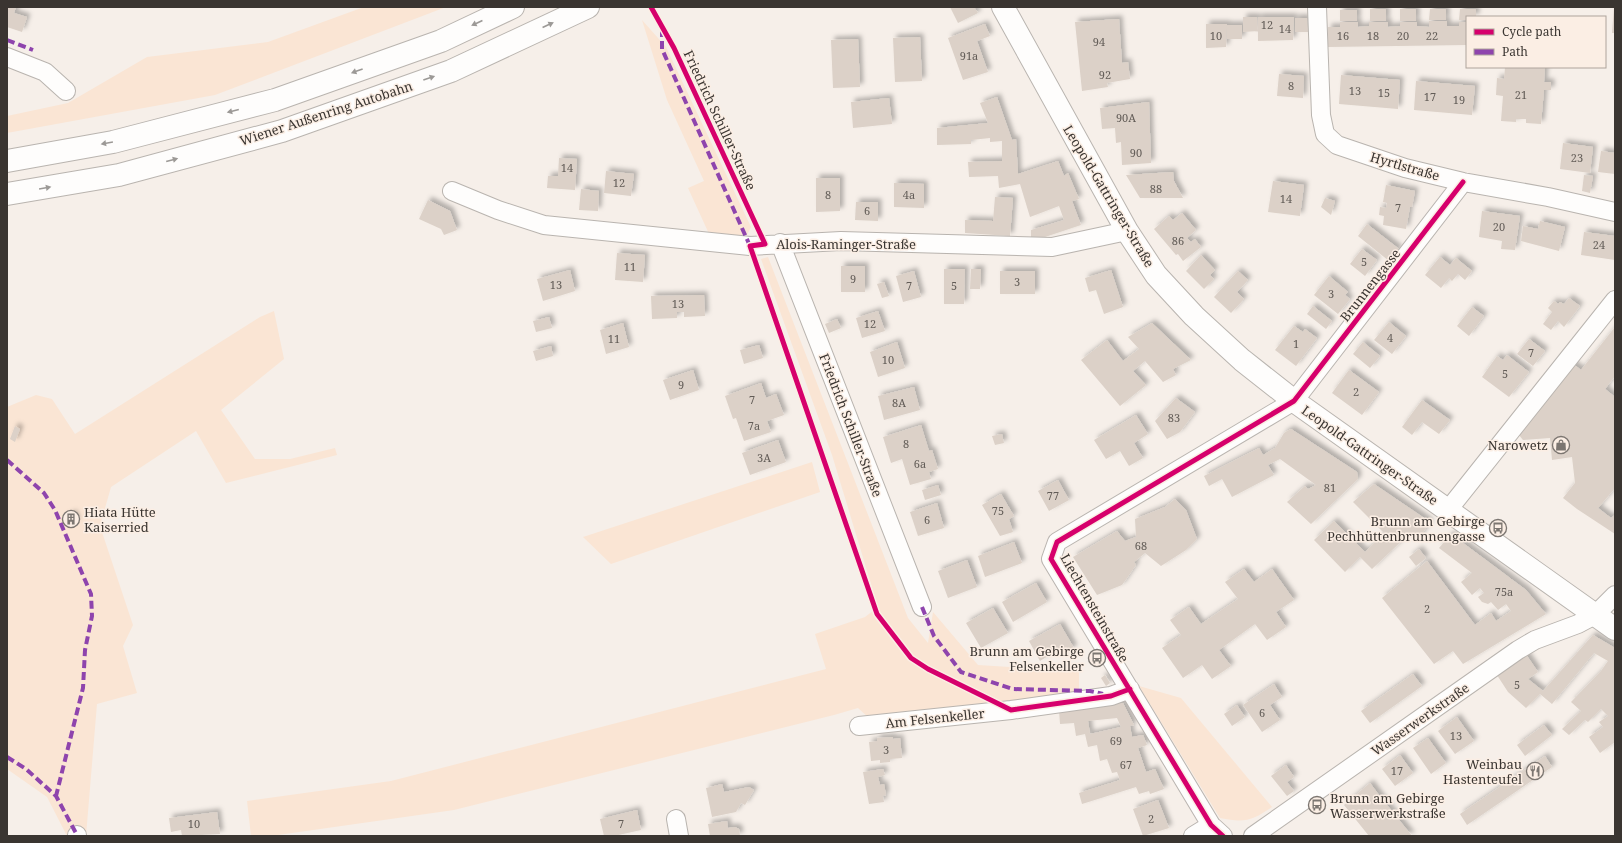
<svg xmlns="http://www.w3.org/2000/svg" width="1622" height="843" font-family="'Noto Serif',serif">
<defs>
<filter id="shadow"><feDropShadow dx="3.5" dy="-3.5" stdDeviation="2" flood-color="#0004"/></filter>
</defs>
<rect width="100%" height="100%" fill="#f6efe9"/>
<path fill="#fae5d4" d="M364,7H446L215,95L7,133V116L68,103L147,57L268,42Z
M642,20L666,47L751,227L747,235L710,236L688,188L704,181L667,100Z
M768,257L908,618L928,643L933,612L978,665L1079,671V692L1085,696L869,718L858,708L834,715L454,810L271,836H251L247,801L391,781L826,669L815,634L865,617L878,607L832,455L761,259Z
M274,311L284,359L221,410L255,459H290L335,448L337,455L226,483L196,431L111,487L100,526L133,625L123,646L137,693L97,704L86,836H67L47,797L7,769V407L36,395L52,399L75,434L260,317Z
M812,462L820,492L611,564L583,537Z
M1139,686L1181,698L1272,807C1252,821 1244,823 1220,818Z"/>
<path fill="#dcd1c8" fill-rule="evenodd" filter="url(#shadow)" d="M7,7H16L14,13L27,17L22,32L7,27Z
M950,7H974L978,13L958,23Z
M1614,7H1615V33H1612Z
M1370,9H1386V21H1370Z
M1400,9H1416V21H1400Z
M1430,9H1446V20H1429Z
M1460,9H1476V17H1467V20H1459Z
M1340,10H1357V21H1340Z
M1243,17H1257L1258,31L1243,32Z
M1258,17H1294L1293,40L1258,41Z
M1295,18H1307L1308,32H1295Z
M1119,19L1122,63L1128,62L1130,79L1107,83L1108,87L1082,91L1075,22Z
M1429,21H1447V26H1459V22H1467V45L1328,47V27H1340V22H1358V27L1369,26V22H1388V27L1400,26V22H1417V26L1429,27Z
M985,24L990,36L977,41L988,72L963,80L948,38Z
M1206,24H1227L1226,47L1206,48Z
M1227,25H1242V39H1227Z
M920,37L922,81L895,82L893,38Z
M858,39L860,87L833,88L831,40Z
M1505,67H1545L1544,82H1551V90H1544L1541,124L1526,123V119H1516V122L1501,121L1503,96L1496,95L1497,78L1504,79Z
M1279,74L1304,76L1303,98L1277,96Z
M1341,75L1400,80L1398,109L1339,104Z
M1416,81L1475,86L1472,115L1414,110Z
M997,97L1012,140L1016,139L1018,174L1058,161L1064,176L1068,173L1079,199L1072,201L1081,225L1045,237H1031V230L1064,220L1059,206L1030,217L1020,184L999,188L998,176L969,177L968,162L1002,161V141L990,142V138L971,140V144L937,145V128L988,123L980,103Z
M889,98L892,124L853,128L851,102Z
M1149,102L1151,163L1122,165L1121,142L1116,143L1115,128L1102,129L1100,108Z
M1563,143L1593,147L1590,173L1560,169Z
M1601,151L1615,153V174L1598,172Z
M559,158L577,159L575,190L547,188L548,176H558Z
M606,171L634,174L631,196L604,193Z
M1173,172L1174,181L1183,198H1140L1126,175Z
M1584,175L1593,176L1590,193L1582,191Z
M816,178H840V211L816,212Z
M1273,181L1304,185L1300,216L1268,212Z
M894,183L924,184V208L894,207Z
M1386,185L1415,191L1412,207H1410L1406,229L1383,225L1384,216L1379,215L1380,207L1386,208L1387,203L1383,202Z
M581,189L599,191L598,211L579,210Z
M995,197L1013,198L1010,236L965,233V220L993,221Z
M1325,198L1335,201L1331,215L1321,207Z
M428,200L450,211L457,230L444,235L441,229L419,219Z
M856,202H878V221L855,220Z
M1482,211L1520,216L1515,250L1501,249L1502,241L1479,237Z
M1182,213L1196,230L1187,238L1191,242L1195,239L1201,247L1183,261L1178,254L1176,255L1154,229L1169,216L1173,220Z
M1540,221L1565,227L1559,251L1521,241L1523,226L1538,229Z
M1367,224L1399,249L1389,261L1358,236Z
M1584,232L1615,236V260L1581,255Z
M1362,249L1377,260L1365,276L1350,264Z
M617,253L645,255L643,282L615,280Z
M1201,255L1215,270L1210,275L1214,279L1204,289L1186,271Z
M1440,257L1450,265L1456,258L1472,271L1465,280L1458,274L1452,281L1449,278L1441,288L1425,275Z
M841,266H865V292H841Z
M944,269H965L964,304H944Z
M971,269H981L980,289H970Z
M570,270L575,291L543,301L537,279Z
M1111,270L1123,307L1104,314L1096,290L1089,292L1085,278Z
M914,271L921,297L903,302L896,276Z
M1000,271H1035V294H1000Z
M1238,271L1248,280L1237,292L1244,299L1231,313L1214,297Z
M1329,276L1348,292L1345,295L1350,299L1338,314L1314,295Z
M884,282L889,296L882,298L877,284Z
M704,295L705,316L684,317V312H677V318L652,319L651,296Z
M1569,298L1580,306L1564,327L1558,321L1551,330L1543,324L1552,312L1548,308L1554,301L1558,304L1560,302L1564,304Z
M1313,306L1332,321L1326,329L1307,314Z
M1472,307L1484,316L1469,336L1457,326Z
M878,311L885,331L862,338L856,318Z
M549,317L552,328L536,332L533,321Z
M837,319L841,328L829,333L825,324Z
M1389,322L1406,336L1392,354L1374,340Z
M623,323L629,347L606,354L600,330Z
M1152,323L1191,360L1173,369L1176,375L1163,382L1145,361L1133,371L1146,385L1120,406L1081,360L1107,340L1123,361L1139,349L1128,337Z
M1294,326L1303,332L1305,329L1317,338L1296,366L1275,350Z
M1615,327V376L1605,389L1615,397V488L1598,508L1611,518L1615,515V534L1577,509L1563,498L1575,483L1572,457L1552,460L1550,438L1523,440L1519,435L1572,363L1581,370Z
M1529,339L1545,351L1533,366L1517,354Z
M897,342L905,368L878,377L870,352Z
M1363,342L1380,356L1370,368L1353,354Z
M759,345L763,358L744,364L740,350Z
M551,346L553,356L536,361L533,351Z
M1507,355L1529,372L1509,397L1482,377L1497,356L1503,360Z
M693,370L699,390L670,400L663,380Z
M1349,370L1379,392L1362,415L1332,393Z
M761,383L766,398L776,394L784,415L767,421L771,432L744,441L736,418L733,419L725,396Z
M914,387L920,410L884,420L878,396Z
M1176,398L1195,412L1180,432L1167,439L1155,421Z
M1422,400L1450,420L1439,434L1422,422L1412,435L1402,427Z
M1136,415L1148,434L1134,443L1143,458L1129,466L1120,451L1106,459L1094,440Z
M921,425L929,451L932,450L938,469L929,472L931,479L910,485L902,459L891,463L883,437Z
M15,426L20,429L15,442L10,439Z
M1291,429L1357,472L1358,479L1311,524L1287,502L1305,486L1308,489L1316,485L1280,459L1268,465L1274,475L1232,497L1222,479L1209,486L1204,476L1259,448L1263,455L1275,448L1284,433Z
M1002,434L1004,443L995,445L992,436Z
M778,440L786,462L750,475L742,453Z
M1058,480L1069,500L1049,511L1038,491Z
M1374,484L1430,522L1417,541L1408,535L1372,569L1360,557L1345,572L1314,540L1334,521L1365,552L1384,533L1353,502Z
M938,485L941,495L925,500L922,490Z
M1001,494L1014,516L1009,519L1013,532L1000,536L982,505Z
M1175,499L1186,510L1197,539L1186,550L1161,566L1145,553L1134,562L1136,565L1122,585L1097,595L1073,557L1117,531L1125,541L1136,537L1135,519L1165,507Z
M937,503L944,528L918,536L910,512Z
M73,513L77,521L69,525L65,517Z
M1451,534L1526,590L1546,614L1463,664L1453,651L1434,664L1382,598L1427,561L1475,625L1491,613L1496,621L1511,611L1506,604L1498,610L1491,602L1488,604L1482,602L1478,597L1484,593L1480,588L1472,595L1461,582L1472,573L1439,548Z
M1014,542L1022,563L985,577L978,556Z
M1419,549L1426,558L1416,566L1409,557Z
M967,560L977,587L948,598L938,571Z
M1244,569L1254,582L1272,569L1294,600L1276,612L1286,627L1267,640L1255,624L1219,650L1231,666L1212,679L1202,665L1183,678L1162,648L1181,635L1170,620L1189,607L1201,624L1238,599L1225,582Z
M1036,583L1047,602L1013,622L1002,602Z
M993,608L1008,633L981,648L966,623Z
M1060,624L1074,648L1060,656L1056,651L1040,661L1029,641Z
M1593,635L1615,648V742L1600,753L1589,737L1603,727L1599,722L1608,716L1601,709L1588,722L1585,720L1569,735L1562,729L1581,711L1571,702L1601,671L1608,661L1594,653L1552,704L1540,694L1526,708L1508,692L1495,672L1525,653L1538,672L1528,679L1543,691Z
M1413,674L1422,686L1370,723L1361,711Z
M1105,675L1110,683L1106,686L1101,678Z
M1274,684L1282,697L1270,705L1280,720L1262,732L1243,705Z
M1123,703L1134,725L1130,726L1132,737L1143,735L1147,745L1138,748L1146,772L1155,769L1164,789L1150,794L1149,791L1139,794L1136,787L1082,804L1079,793L1120,780L1117,772L1112,773L1107,759L1100,761L1097,745L1088,747L1085,734L1076,736L1074,723L1060,724L1059,710ZM1117,718L1121,727L1090,734L1088,721Z
M1237,705L1245,717L1232,726L1224,714Z
M1457,717L1474,741L1455,754L1438,731Z
M1544,725L1552,735L1525,756L1517,745Z
M893,737V739L900,738L902,758L890,759V762L880,763V760L871,761L869,742L877,741V738Z
M1428,738L1446,763L1431,774L1413,748Z
M1400,755L1413,773L1395,786L1382,769Z
M1545,756L1552,767L1467,825L1460,814Z
M1286,765L1294,777L1287,782L1294,791L1287,796L1271,776Z
M883,769L885,775L878,777L880,785L884,784L886,795L883,796L884,802L869,804L863,772Z
M1370,783L1379,795L1412,836H1369L1344,805Z
M722,784L724,792L749,787L754,790L745,805L741,803L736,812L712,817L706,788Z
M1158,800L1169,828L1143,836L1133,809Z
M637,810L641,830L614,836H604L600,819Z
M217,812L220,834L182,836L181,830L171,832L169,818Z
M727,821L728,828L735,827L739,829L740,836H710L708,824Z"/>
<g fill="none" stroke-linecap="round" stroke-linejoin="round">
<g stroke="#b9b4af" stroke-width="20">
<path id="street" d="M1317,7L1321,115L1325,134L1337,145L1405,168L1463,182L1548,197L1615,212
M7,57L45,72L66,91
M452,191L498,210L544,225L750,246L841,241L1052,247L1127,231
M780,243L922,607
M1448,510L1615,300
M859,726L1011,710L1111,696L1130,689
M676,819L679,836
M77,835V836
M1193,836L1211,825
M1223,836L1211,825L1051,559L1057,542L1294,401L1463,182
M1253,836L1518,650L1535,640L1578,624L1595,615L1615,595"/>
</g>
<g stroke="#b9b4af" stroke-width="24">
<path id="primary" d="M1003,7L1127,231L1156,275L1194,316L1242,360L1294,401L1615,629"/>
</g>
<g stroke="#b9b4af" stroke-width="24">
<path id="highway" d="M7,161L113,142L275,100L441,41L513,7
M7,194L119,175L282,131L451,71L588,7"/>
</g>
<use href="#street" stroke="#fefdfc" stroke-width="18"/>
<use href="#primary" stroke="#fefdfc" stroke-width="22"/>
<use href="#highway" stroke="#fefdfc" stroke-width="22"/>
<path stroke="#8e44ad" stroke-width="4" stroke-dasharray="8 4" stroke-linecap="butt" d="M662,29V49L750,246
M7,40L33,50
M7,460L44,493L55,510L91,594L92,616L85,650L83,688L56,796
M922,607L934,636L961,672L1013,689L1090,691L1103,694
M7,757L26,769L56,796L77,835"/>
<g stroke="#fbeee4" stroke-width="8">
<path id="cycleway" d="M651,7L674,48L765,244L750,246L877,614L911,658L928,669L1011,710L1111,696L1130,689
M1223,836L1211,825L1051,559L1057,542L1294,401L1463,182"/>
</g>
<use href="#cycleway" stroke="#d6006c" stroke-width="5"/>
</g>
<defs><path id="oneway-solid" d="M-6-.8H1V-3.2L6.5 0L1 3.2V.8H-6Z"/></defs>
<g fill="#9c9996">
<use href="#oneway-solid" transform="translate(477 23) rotate(155)"/>
<use href="#oneway-solid" transform="translate(548 25) rotate(-25)"/>
<use href="#oneway-solid" transform="translate(357 71) rotate(160)"/>
<use href="#oneway-solid" transform="translate(429 78) rotate(-19)"/>
<use href="#oneway-solid" transform="translate(233 111) rotate(166)"/>
<use href="#oneway-solid" transform="translate(107 143) rotate(170)"/>
<use href="#oneway-solid" transform="translate(172 160) rotate(-15)"/>
<use href="#oneway-solid" transform="translate(45 188) rotate(-10)"/>
</g>
<defs>
<g id="shop-ring" transform="scale(0.9)"><circle r="9.5" fill="#fbeee4" stroke="#7c7671" stroke-width="1.5"/><path d="M-5-2.5h2.3a2.7 3.5 0 0 1 5.4 0H5L5.5 6h-11ZM-1.5-2.5h3a1.5 2.3 0 0 0-3 0Z" fill="#7c7671"/></g>
<g id="building-ring" transform="scale(0.9)"><circle r="9.5" fill="#fbeee4" stroke="#7c7671" stroke-width="1.5"/><path d="M-4-6H4V6H1V3H-1V6H-4ZM-2.5-4.3h1.7v1.8h-1.7ZM.8-4.3h1.7v1.8H.8ZM-2.5-1h1.7V.8h-1.7ZM.8-1h1.7V.8H.8Z" fill="#7c7671"/></g>
<g id="bus-ring" transform="scale(0.9)"><circle r="9.5" fill="#fbeee4" stroke="#7c7671" stroke-width="1.5"/><path d="M-5-6H5V4H4V6H2V4H-2V6H-4V4H-5ZM-3.5-4V0h7V-4ZM-3.5 1.2v1.5H-2V1.2ZM2 1.2v1.5H3.5V1.2Z" fill="#7c7671"/></g>
<g id="restaurant-ring" transform="scale(0.9)"><circle r="9.5" fill="#fbeee4" stroke="#7c7671" stroke-width="1.5"/><path d="M-5-6h1v4h1v-4h1v4h1v-4h1v5L-1.5 .5V6h-2V.5L-5-1ZM5-6V6H3V1.5H1.5Q1.5-4 5-6Z" fill="#7c7671"/></g>
</defs>
<g fill-rule="evenodd">
<use href="#shop-ring" x="1561" y="445"/>
<use href="#building-ring" x="71" y="519"/>
<use href="#bus-ring" x="1498" y="528"/>
<use href="#bus-ring" x="1097" y="658"/>
<use href="#restaurant-ring" x="1535" y="771"/>
<use href="#bus-ring" x="1317" y="805"/>
</g>
<g text-anchor="middle" stroke-width="3" stroke-linejoin="round" paint-order="stroke">
<g font-size="11" fill="#625c57">
<text x="1267" y="29">12</text>
<text x="1285" y="33">14</text>
<text x="1216" y="40">10</text>
<text x="1343" y="40">16</text>
<text x="1373" y="40">18</text>
<text x="1403" y="40">20</text>
<text x="1432" y="40">22</text>
<text x="1099" y="46">94</text>
<text x="969" y="60">91a</text>
<text x="1105" y="79">92</text>
<text x="1291" y="90">8</text>
<text x="1355" y="95">13</text>
<text x="1384" y="97">15</text>
<text x="1521" y="99">21</text>
<text x="1430" y="101">17</text>
<text x="1459" y="104">19</text>
<text x="1126" y="122">90A</text>
<text x="1136" y="157">90</text>
<text x="1577" y="162">23</text>
<text x="567" y="172">14</text>
<text x="619" y="187">12</text>
<text x="1156" y="193">88</text>
<text x="828" y="199">8</text>
<text x="909" y="199">4a</text>
<text x="1286" y="203">14</text>
<text x="1398" y="212">7</text>
<text x="867" y="215">6</text>
<text x="1499" y="231">20</text>
<text x="1178" y="245">86</text>
<text x="1599" y="249">24</text>
<text x="1364" y="266">5</text>
<text x="630" y="271">11</text>
<text x="853" y="283">9</text>
<text x="1017" y="286">3</text>
<text x="556" y="289">13</text>
<text x="909" y="290">7</text>
<text x="954" y="290">5</text>
<text x="1331" y="298">3</text>
<text x="678" y="308">13</text>
<text x="870" y="328">12</text>
<text x="1390" y="342">4</text>
<text x="614" y="343">11</text>
<text x="1296" y="348">1</text>
<text x="1531" y="357">7</text>
<text x="888" y="364">10</text>
<text x="1505" y="378">5</text>
<text x="681" y="389">9</text>
<text x="1356" y="396">2</text>
<text x="752" y="404">7</text>
<text x="899" y="407">8A</text>
<text x="1174" y="422">83</text>
<text x="754" y="430">7a</text>
<text x="906" y="448">8</text>
<text x="764" y="462">3A</text>
<text x="920" y="468">6a</text>
<text x="1330" y="492">81</text>
<text x="1053" y="500">77</text>
<text x="998" y="515">75</text>
<text x="927" y="524">6</text>
<text x="1141" y="550">68</text>
<text x="1504" y="596">75a</text>
<text x="1427" y="613">2</text>
<text x="1517" y="689">5</text>
<text x="1262" y="717">6</text>
<text x="1456" y="740">13</text>
<text x="1116" y="745">69</text>
<text x="886" y="754">3</text>
<text x="1126" y="769">67</text>
<text x="1397" y="775">17</text>
<text x="1151" y="823">2</text>
<text x="194" y="828">10</text>
<text x="621" y="828">7</text>
</g>
<g font-size="13" fill="#3a3531" stroke="#fbeee4">
<text transform="translate(326 113) rotate(-18)" y="5">Wiener Außenring Autobahn</text>
<text transform="translate(720 120) rotate(65)" y="5">Friedrich Schiller-Straße</text>
<text transform="translate(1405 166) rotate(16)" y="5">Hyrtlstraße</text>
<text transform="translate(1109 196) rotate(59)" y="5">Leopold-Gattringer-Straße</text>
<text x="846" y="249">Alois-Raminger-Straße</text>
<text transform="translate(1370 285) rotate(-52)" y="5">Brunnengasse</text>
<text transform="translate(851 425) rotate(69)" y="5">Friedrich Schiller-Straße</text>
<text transform="translate(1370 455) rotate(35)" y="5">Leopold-Gattringer-Straße</text>
<text transform="translate(1095 608) rotate(60)" y="5">Liechtensteinstraße</text>
<text transform="translate(935 718) rotate(-6)" y="5">Am Felsenkeller</text>
<text transform="translate(1420 719) rotate(-35)" y="5">Wasserwerkstraße</text>
</g>
<g font-size="13" fill="#3a3531" stroke="#fbeee4" text-anchor="end">
<text x="1548" y="450">Narowetz</text>
<text x="84" y="517" text-anchor="start">Hiata Hütte<tspan x="84" dy="15">Kaiserried</tspan></text>
<text x="1485" y="526">Brunn am Gebirge<tspan x="1485" dy="15">Pechhüttenbrunnengasse</tspan></text>
<text x="1084" y="656">Brunn am Gebirge<tspan x="1084" dy="15">Felsenkeller</tspan></text>
<text x="1522" y="769">Weinbau<tspan x="1522" dy="15">Hastenteufel</tspan></text>
<text x="1330" y="803" text-anchor="start">Brunn am Gebirge<tspan x="1330" dy="15">Wasserwerkstraße</tspan></text>
</g>
</g>
<rect width="1622" height="843" fill="none" stroke="#3a3531" stroke-width="16"/>
<rect x="1466" y="16" width="140" height="52" fill="#fbeee4" stroke="#aea49c"/>
<rect x="1474" y="29" width="20" height="6" fill="#d6006c" stroke="#aea49c"/>
<text x="1502" y="36" font-size="12" fill="#3a3531">Cycle path</text>
<rect x="1474" y="49" width="20" height="6" fill="#8e44ad" stroke="#aea49c"/>
<text x="1502" y="56" font-size="12" fill="#3a3531">Path</text>
</svg>
